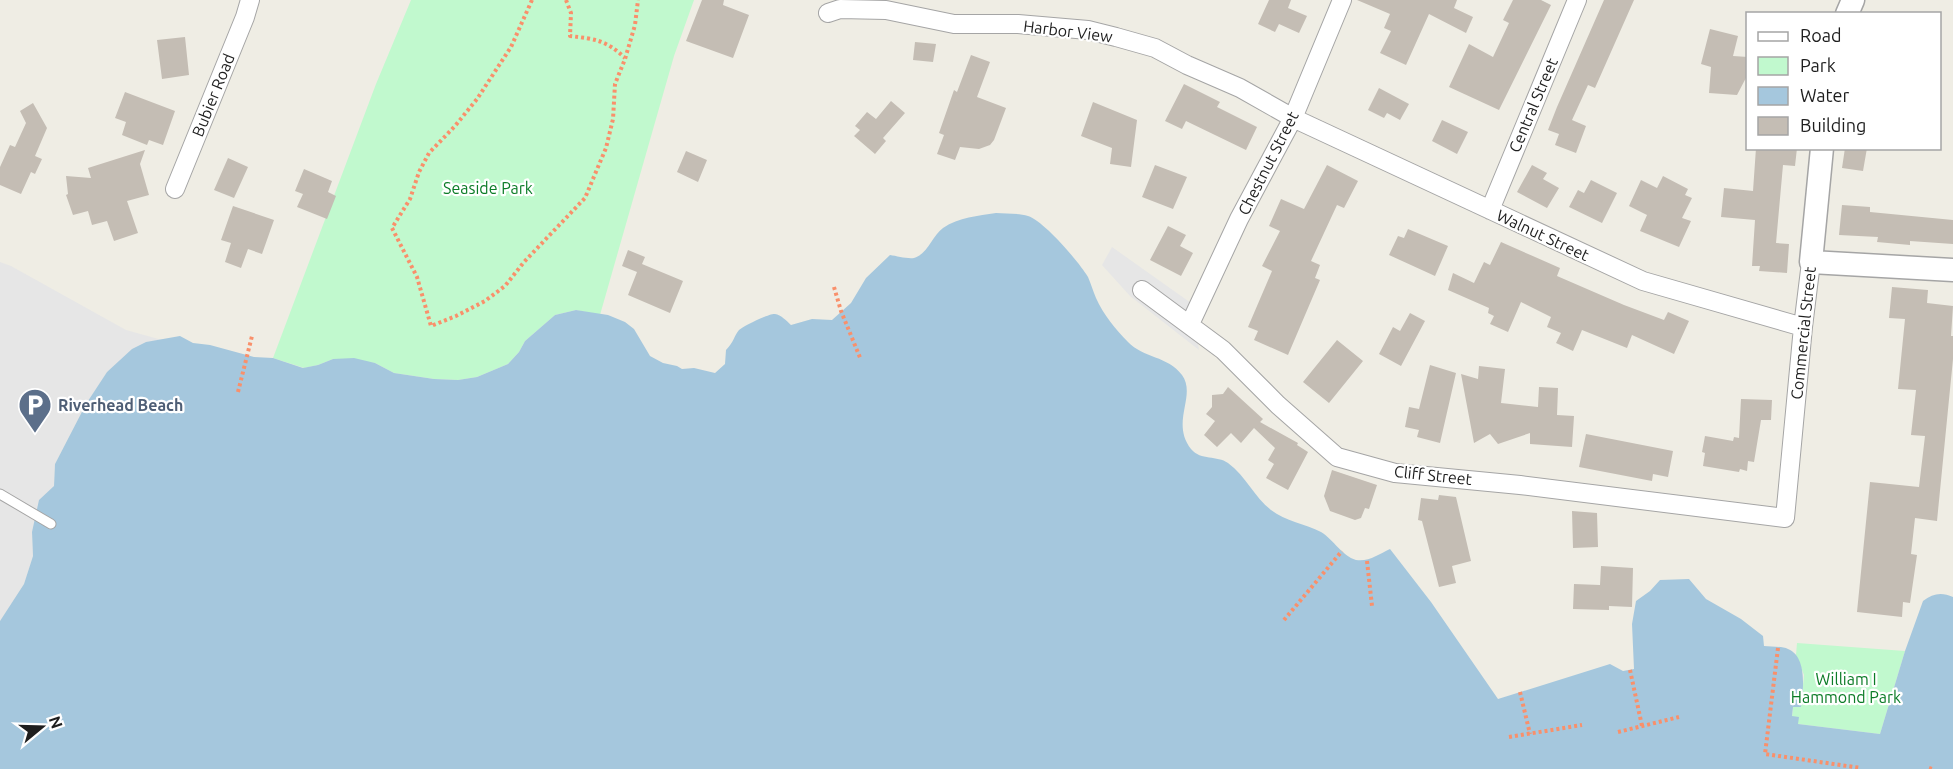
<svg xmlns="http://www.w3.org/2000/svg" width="1953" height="769" font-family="Ubuntu,sans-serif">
<rect width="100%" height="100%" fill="#efede4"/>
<path fill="#c1f9ce" d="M411,0H694L674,56L600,315L576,310L555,315L525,341L519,352L508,364L477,377L458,380L434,379L394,373L375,363L333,359L318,365L304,368L273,358L376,84Z
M1797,643L1905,651L1880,734L1798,724L1792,717L1793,707H1801L1804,675L1796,655Z"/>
<path fill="#e6e6e6" d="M1112,247L1191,303L1199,350L1130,296L1102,265Z
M0,262L11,266L126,330L162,340L146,342L107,372L86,404L55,464L54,486L32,532L33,556L24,584L0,621Z"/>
<path fill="#a5c7dd" d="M996,213C1006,214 1019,213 1028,216C1044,221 1079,262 1088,277C1091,284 1093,291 1096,298C1103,314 1116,330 1128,342C1143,358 1168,356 1182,375C1197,396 1170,422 1191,449C1201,461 1217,455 1228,463C1246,476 1254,497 1271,510C1285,521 1306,524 1321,532C1334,540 1342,556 1356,560C1369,562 1379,554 1390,549L1431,602L1498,699L1610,664L1623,671L1634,669L1632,624L1636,601L1650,591L1660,580L1689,579L1706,599L1741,619L1763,636L1764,646C1771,647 1782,646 1788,649C1808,657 1803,692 1801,707H1793L1792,716L1799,717L1798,724L1880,734L1905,651L1923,601C1933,593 1942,592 1953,597V769H0V621L24,584L33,556L32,532L39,500L54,486L55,464L86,404L107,372L132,349L146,342L180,336L193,343L210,345L254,357L273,358L303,368L318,365L333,359L354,358L375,363L394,373L434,379L458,380L477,377L508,364L519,352L525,341L555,315L576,310L608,315L625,322L634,329L650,356L663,363L677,366L682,369L694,368L715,373L725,364L726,350C734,342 734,336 739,330C743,326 770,313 775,314C781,315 787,321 791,325L812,319L832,320L851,303L866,278L890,255C897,256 907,259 914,258C928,254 932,236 943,228C959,217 978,216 996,213Z"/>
<path fill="#c4bdb4" d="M702,0H724L723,5L749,15L733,58L686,41Z
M1269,0H1291L1288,8L1307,16L1299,33L1279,24L1275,32L1258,24Z
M1357,0H1457L1454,8L1473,17L1466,33L1429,14L1406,65L1380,53L1391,31L1384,28L1390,14Z
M1513,0H1541L1551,5L1499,110L1449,87L1469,44L1493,57L1509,23L1503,20Z
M1604,0H1634L1595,88L1588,85L1572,120L1586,126L1576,153L1555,145L1559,134L1548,130L1557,107Z
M1710,29L1738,36L1733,56L1748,57V74L1737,95L1709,93L1711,67L1701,64Z
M185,37L189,75L162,79L157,40Z
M915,42L936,44L933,62L913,60Z
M971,55L990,62L977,97L1006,108L994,140L990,145L979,149L960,147L955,160L937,154L944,135L939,133L954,90L957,92Z
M1184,84L1220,102L1217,107L1257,127L1246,150L1186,121L1182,129L1165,121Z
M1379,88L1409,104L1400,120L1387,113L1384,118L1368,110Z
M125,92L175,111L163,145L149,140L147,145L122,135L126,122L115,118Z
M891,101L905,113L883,138L886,141L875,154L854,136L860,130L855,126L867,112L876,119Z
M1093,102L1137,120L1131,167L1110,164L1112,148L1081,136Z
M33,103L47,128L35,156L42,159L35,174L31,172L21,194L0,185V167L10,145L15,147L26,123L20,111Z
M1442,120L1468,132L1457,154L1432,141Z
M1756,148H1797L1795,166L1783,165L1776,243L1789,244L1787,273L1759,271L1760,266H1752L1755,220L1721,217L1724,188L1753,191Z
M1845,148H1867L1863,171L1842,168Z
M145,150L140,164L149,195L127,201L138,233L114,241L107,221L92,225L88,211L73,215L66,195L68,194L66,176L91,178L88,168Z
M686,151L707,160L698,182L677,172Z
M228,158L248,167L234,198L214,190Z
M1155,165L1187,177L1173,209L1142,197Z
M1327,165L1358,181L1344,208L1337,205L1311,261L1320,265L1315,278L1320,280L1288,355L1254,340L1258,331L1248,327L1272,271L1262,266L1280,231L1269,226L1281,199L1304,209Z
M1532,165L1547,173L1543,179L1559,188L1547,208L1517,192Z
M304,169L332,181L328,192L336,196L327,219L297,207L303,194L295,191Z
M1663,176L1688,189L1685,195L1692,198L1682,218L1691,221L1679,247L1640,231L1647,215L1629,206L1641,180L1657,188Z
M1591,180L1617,193L1602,223L1569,207L1578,190L1584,193Z
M1842,205L1870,207V212L1953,220V244L1910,241V245L1877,242L1878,237L1839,235Z
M233,206L274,220L262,254L248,249L241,268L225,262L231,243L221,240Z
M1168,226L1186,235L1180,246L1193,253L1181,276L1150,260Z
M1408,229L1448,246L1435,276L1389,255L1398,236L1404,238Z
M1501,242L1560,268L1557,276L1624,305L1664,320L1668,312L1689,321L1674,354L1632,335L1627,348L1582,330L1573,351L1556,343L1561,333L1547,327L1551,317L1521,302L1508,332L1490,324L1494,316L1488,313L1489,308L1448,290L1453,273L1474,283L1484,262L1490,265Z
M628,250L645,257L642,264L683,281L670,313L628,295L637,272L622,266Z
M1892,287L1928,290L1927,303L1953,306L1951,336H1953V359L1937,521L1915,518L1911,554L1917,555L1910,603L1903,602L1902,617L1857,612L1870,482L1919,487L1925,436L1911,435L1916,390L1898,389L1905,319L1889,318Z
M1410,313L1425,321L1401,366L1379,354L1393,327L1400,331Z
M1337,340L1363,361L1329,403L1303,382Z
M1430,365L1456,373L1440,443L1417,437L1419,430L1405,427L1409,407L1419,409Z
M1479,366L1505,369L1501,403L1538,407L1539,387L1558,388L1557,415L1574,416L1572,447L1530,444V433L1498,444L1490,434L1474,443L1461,374L1478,379Z
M1228,387L1263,419L1260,422L1298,443L1297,445L1308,452L1288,490L1266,478L1274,464L1268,460L1275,448L1254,428L1241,443L1231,433L1217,447L1204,435L1215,421L1206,414L1212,407V395L1223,394Z
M1741,399L1772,400L1771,420H1761L1754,462L1748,461L1747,471L1740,469L1739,472L1703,466L1705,453L1702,452L1705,436L1733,441L1734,437L1739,438Z
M1586,434L1673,451L1668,477L1653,474L1652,481L1579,467Z
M1332,470L1377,485L1369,509L1365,508L1361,518L1355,520L1330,511L1324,496Z
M1439,495L1456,497L1471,561L1452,566L1456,583L1439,587L1422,521L1418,520L1421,498L1438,500Z
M1572,511L1597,513L1598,547L1573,548Z
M1601,566L1633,568L1632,607L1609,606V610L1573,609L1574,584L1600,585Z"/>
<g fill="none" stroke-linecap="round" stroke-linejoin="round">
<g stroke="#a5a5a5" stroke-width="11">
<path id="service" d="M0,494L51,524"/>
</g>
<g stroke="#a5a5a5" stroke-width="20">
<path id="minor" d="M828,13L840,9L886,10L954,24H1018L1088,30L1116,37L1155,48L1187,65L1240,88L1293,118L1643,281L1803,327
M175,189L245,17L250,0
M1490,210L1577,0
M1142,290L1223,350L1278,405L1337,457L1395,473L1520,485L1785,518L1803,327L1811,262
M1190,324L1239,219L1293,118L1342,0"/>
</g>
<g stroke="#a5a5a5" stroke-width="25">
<path id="tertiary" d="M1847,14L1853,0
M1822,148L1811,262L1953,270"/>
</g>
<path stroke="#f9906b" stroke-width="4" stroke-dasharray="3 3" stroke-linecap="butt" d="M532,0L511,47L477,99L455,126L429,153L419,172L410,199L392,228L417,277L431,326L456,316L485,301L505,286L524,262L585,198L606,148L613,119L615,84L625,59L635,25L638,0
M566,0L571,13L570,36C595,39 606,40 625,58
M834,287L841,311L861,360
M238,392L252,336
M1367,561L1372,606
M1284,620L1342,551
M1778,648L1765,754L1861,768
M1630,670L1642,726
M1520,692L1530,734
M1618,732L1679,717
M1509,737L1582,725
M1929,768L1932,769"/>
<use href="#service" stroke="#fff" stroke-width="9"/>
<use href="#minor" stroke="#fff" stroke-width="18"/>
<use href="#tertiary" stroke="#fff" stroke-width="22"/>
</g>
<defs>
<g id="parking-pin" transform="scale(1.725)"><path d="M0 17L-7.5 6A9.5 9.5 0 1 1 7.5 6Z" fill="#5c6f8a" stroke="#fff"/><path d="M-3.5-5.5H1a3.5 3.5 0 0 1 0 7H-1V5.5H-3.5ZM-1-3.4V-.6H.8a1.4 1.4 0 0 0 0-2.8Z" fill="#fff"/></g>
</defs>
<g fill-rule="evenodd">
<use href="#parking-pin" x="35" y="405"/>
</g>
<g text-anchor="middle" stroke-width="4.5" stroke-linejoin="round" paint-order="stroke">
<g font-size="16" fill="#1e1e1e" stroke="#fff">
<text transform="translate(1068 31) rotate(7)" y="6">Harbor View</text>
<text transform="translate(213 95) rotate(-68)" y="6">Bubier Road</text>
<text transform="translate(1533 105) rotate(-67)" y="6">Central Street</text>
<text transform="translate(1268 163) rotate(-63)" y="6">Chestnut Street</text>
<text transform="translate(1543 235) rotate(25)" y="6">Walnut Street</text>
<text transform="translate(1803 333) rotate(-84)" y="6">Commercial Street</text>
<text transform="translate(1433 475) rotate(6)" y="6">Cliff Street</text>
</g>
<g font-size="16" fill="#0c7c27" stroke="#fff">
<text x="488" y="194">Seaside Park</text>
<text x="1846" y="685">William I<tspan x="1846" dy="18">Hammond Park</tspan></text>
</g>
<g font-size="16" font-weight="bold" fill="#4e5e75" stroke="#fff" text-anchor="start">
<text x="58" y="411">Riverhead Beach</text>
</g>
</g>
<rect x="1746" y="12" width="195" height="138" fill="#ffffff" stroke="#a5a5a5" stroke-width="1.5"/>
<rect x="1758" y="32" width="30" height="9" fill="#ffffff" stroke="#a5a5a5" stroke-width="1.5"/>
<text x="1800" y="42" font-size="18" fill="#1e1e1e">Road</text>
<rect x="1758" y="57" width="30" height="18" fill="#c1f9ce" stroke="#a5a5a5" stroke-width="1.5"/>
<text x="1800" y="72" font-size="18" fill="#1e1e1e">Park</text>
<rect x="1758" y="87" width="30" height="18" fill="#a5c7dd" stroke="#a5a5a5" stroke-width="1.5"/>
<text x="1800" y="102" font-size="18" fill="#1e1e1e">Water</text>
<rect x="1758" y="117" width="30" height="18" fill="#c4bdb4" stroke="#a5a5a5" stroke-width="1.5"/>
<text x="1800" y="132" font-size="18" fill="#1e1e1e">Building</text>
<g transform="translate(42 727) rotate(71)" stroke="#ffffff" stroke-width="4.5" paint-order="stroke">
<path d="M0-4.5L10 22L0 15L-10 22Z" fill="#1e1e1e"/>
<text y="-9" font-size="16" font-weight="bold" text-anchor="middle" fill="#1e1e1e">N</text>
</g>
</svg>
